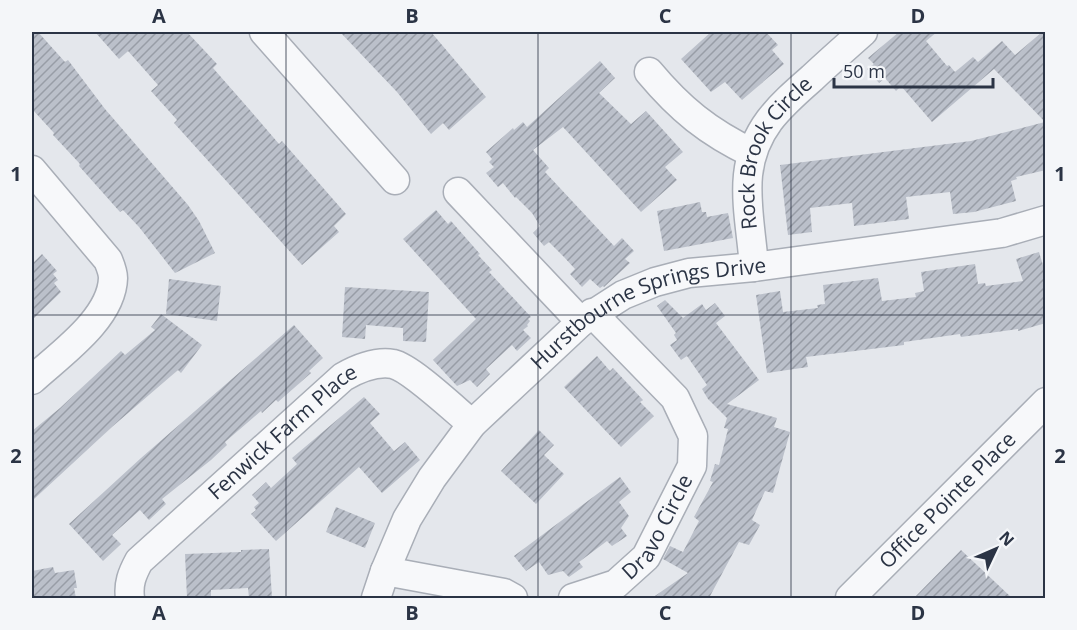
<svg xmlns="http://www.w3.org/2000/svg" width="1077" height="630" font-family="'Open Sans',sans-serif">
<defs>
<pattern id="building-hatch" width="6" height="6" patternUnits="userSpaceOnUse" patternTransform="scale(1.5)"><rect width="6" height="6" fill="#bbc0ca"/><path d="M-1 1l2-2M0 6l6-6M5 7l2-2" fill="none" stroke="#989da6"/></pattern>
</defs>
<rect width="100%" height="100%" fill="#e4e7ec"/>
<path fill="url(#building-hatch)" d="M32,32H38L65,62L68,60L105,109L188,205L199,221L215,253L175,273L139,227L123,210L120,212L79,166L80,164L53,135L54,133L32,109Z
M95,32H187L217,64L213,68L249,109L279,144L282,141L346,214L334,226L339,232L302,265L174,123L177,120L151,91L158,85L128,51L119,59Z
M340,32H431L486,97L449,130L443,123L431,134L397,92Z
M711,32H766L778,45L772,50L784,64L742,100L725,82L711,92L681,59Z
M899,32H937L926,41L947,66L949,65L955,72L973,57L978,62L1002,41L1015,55L1042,32H1046V170L1016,177L1017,179L1011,181L1016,201L974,212L953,214L950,192L906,197L909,219L854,226L852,203L810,208L812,232L788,235L780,165L971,141L1045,122L994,69L932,122L901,86L896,91L885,78L879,83L867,69L874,64L868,58Z
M600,61L615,78L599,93L631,124L646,111L683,152L665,167L677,180L641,212L563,127L533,150L549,168L545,172L614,246L622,238L634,251L625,259L630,263L604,287L603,286L600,288L590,279L582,287L570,274L575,269L564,257L549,242L544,246L533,233L540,226L532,213L516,197L515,198L503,183L498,187L486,173L494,167L489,162L492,159L486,152L513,128L514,130L523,122L527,127Z
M700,202L702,212H706L707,217L728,213L733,238L664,251L657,211Z
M436,210L448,224L451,221L480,254L478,255L492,270L489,272L531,317L528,319L530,321L527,325L528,326L523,330L531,338L517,351L512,345L486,369L490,374L477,387L470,380L457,386L433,360L476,319L403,239Z
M1039,252L1046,275V323L1018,331V329L961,337L960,334L904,342V345L806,357L808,367L767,373L756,295L780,291L783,312L818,308L817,305L825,304L823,285L878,278L882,301L916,297L915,293L924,291L921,272L975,264L978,284L985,283L986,286L1023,281L1016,259Z
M42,254L57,271L53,274L58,280L54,283L61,292L32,320V264Z
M169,279L221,286L217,321L166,314Z
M345,287L429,292L426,342L403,341V328L366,325L365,339L342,337Z
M665,300L683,318L702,304L706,310L715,303L725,316L716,323L759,380L727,404L777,418L774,427L790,432L773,493L765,491L752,520L760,525L749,545L739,542L709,598H652L688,573L663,559L670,546L683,552L699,521L694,517L713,482L710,481L715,464L719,465L728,429L724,428L727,418L708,399L702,389L707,385L696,369L687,356L681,360L670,345L677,340L674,335L676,333L657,306Z
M161,314L202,345L181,373L178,370L113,426L32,501V431L60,408L121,351L125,355L155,330L151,327Z
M294,325L323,358L309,371L311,373L294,388L278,402L276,400L262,413L261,411L225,442L227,445L211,460L162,499L166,504L149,520L140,510L112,535L121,544L103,561L69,524L141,458Z
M597,356L610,371L613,368L643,400L640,402L654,416L621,447L564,387Z
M364,397L380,414L370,423L394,451L405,442L420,460L382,493L359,467L276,541L251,514L256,510L254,507L259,503L252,495L266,482L271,488L297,464L292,458Z
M539,430L554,445L544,455L564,474L536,504L501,471Z
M620,477L631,492L619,502L629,516L621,528L627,536L612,546L607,541L579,562L583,567L569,577L563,571L548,575L539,562L526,571L514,556Z
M336,507L375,523L365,548L326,532Z
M269,549L272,598H249L248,588L211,590V598H187L185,554L241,552V550Z
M961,550L1012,598H914Z
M53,567L55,573L74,570L77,588H74L76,598H32V571Z"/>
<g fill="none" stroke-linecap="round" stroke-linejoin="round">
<g stroke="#a9aeb7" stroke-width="31">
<g id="minor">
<path d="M264,32L395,180"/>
<path d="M649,72C680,109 708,132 752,153"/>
<path d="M32,170L108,260C110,265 113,272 113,278C112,319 59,355 32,380"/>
<path d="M458,192L581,322"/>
<path id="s1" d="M754,267C752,237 745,204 748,175C753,129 780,106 812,78C829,62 846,47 863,32"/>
<path d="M385,571L504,593L513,598"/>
<path id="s2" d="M130,598C128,584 132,574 139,561L343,377C357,369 376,361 393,364C411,368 456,411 472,424"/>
<path id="s3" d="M376,598L385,571L407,519L432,478L472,424L581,322L623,295L655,282L689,273L754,267L1002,233L1046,220"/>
<path id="s4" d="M573,598L616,584L646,557L692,466L693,436L675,398L592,313"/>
<path id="s5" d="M850,598L1046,402"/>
</g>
</g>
<use href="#minor" stroke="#f7f8fa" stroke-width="28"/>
</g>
<path fill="none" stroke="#2b3445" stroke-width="1.5" stroke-opacity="0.55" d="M286,32V598M538,32V598M791,32V598M32,315H1046"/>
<g text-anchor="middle" stroke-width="5" stroke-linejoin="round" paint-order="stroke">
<g font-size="21" fill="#2b3445" stroke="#f4f6f9">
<text dy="7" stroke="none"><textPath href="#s1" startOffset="123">Rock Brook Circle</textPath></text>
<text dy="7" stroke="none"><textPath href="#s3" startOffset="416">Hurstbourne Springs Drive</textPath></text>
<text dy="7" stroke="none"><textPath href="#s2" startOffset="232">Fenwick Farm Place</textPath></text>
<text dy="7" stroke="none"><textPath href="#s5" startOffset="138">Office Pointe Place</textPath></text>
<text dy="7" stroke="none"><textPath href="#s4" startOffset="117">Dravo Circle</textPath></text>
</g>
</g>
<rect width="1077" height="630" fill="none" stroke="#f4f6f9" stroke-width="66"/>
<g transform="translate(996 549) rotate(46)" stroke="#f4f6f9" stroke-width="4.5" paint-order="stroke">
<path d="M0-4.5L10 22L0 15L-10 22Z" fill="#2b3445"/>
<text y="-9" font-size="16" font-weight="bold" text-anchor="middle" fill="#2b3445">N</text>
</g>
<path d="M834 78v9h159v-9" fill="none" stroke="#2b3445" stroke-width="3"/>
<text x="843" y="78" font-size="18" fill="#2b3445" stroke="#f4f6f9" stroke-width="4.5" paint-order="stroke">50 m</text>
<rect x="33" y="33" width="1011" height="564" fill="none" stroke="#2b3445" stroke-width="2"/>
<g font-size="20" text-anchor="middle" font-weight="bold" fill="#2b3445">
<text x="159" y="23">A</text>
<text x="412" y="23">B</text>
<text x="665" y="23">C</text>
<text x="918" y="23">D</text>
<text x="16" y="181">1</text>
<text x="1060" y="181">1</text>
<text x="16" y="463">2</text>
<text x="1060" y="463">2</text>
<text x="159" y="620">A</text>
<text x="412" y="620">B</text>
<text x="665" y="620">C</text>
<text x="918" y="620">D</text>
</g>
</svg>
